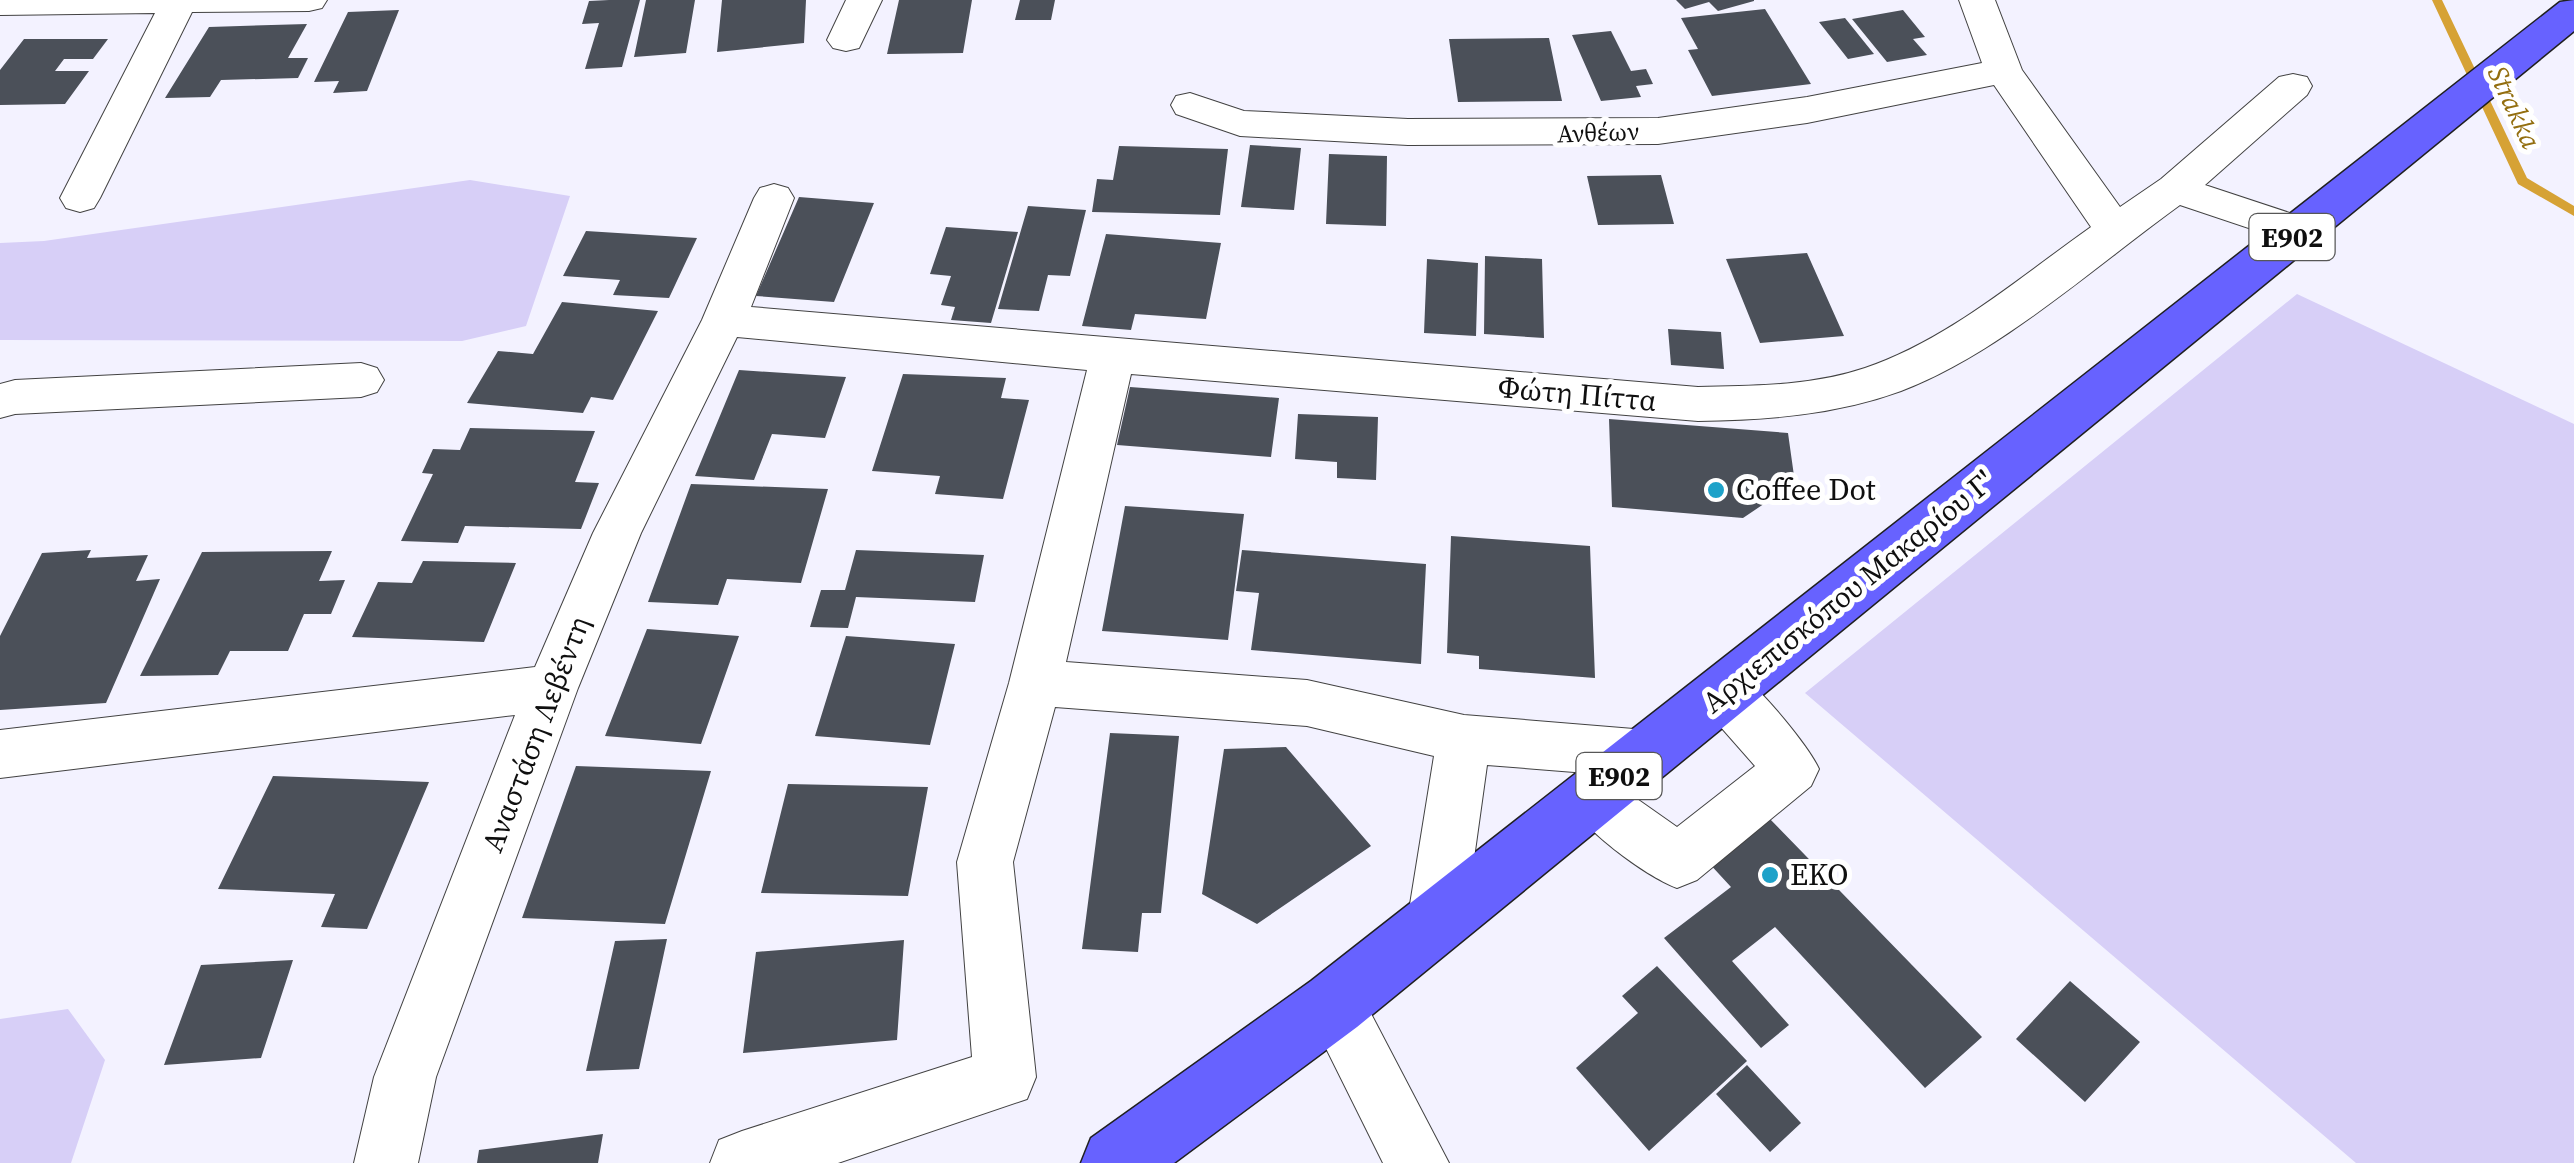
<svg xmlns="http://www.w3.org/2000/svg" width="2574" height="1163" font-family="'Source Serif 4',serif">
<rect width="100%" height="100%" fill="#f3f2ff"/>
<path fill="#d7cff7" d="M470,180L570,196L526,326L462,341L0,340V243L44,241Z
M2297,294L2574,424V1163H2356L1805,693Z
M68,1009L105,1060L71,1163H0V1019Z"/>
<g fill="none" stroke-linecap="round" stroke-linejoin="round">
<path fill="#d6a235" fill-rule="evenodd" d="M2432,0H2442L2527,178L2574,206V216L2518,184Z"/>
</g>
<path fill="#4b5059" d="M609,0H640L622,67L585,69L599,23L582,24L589,1Z
M646,0H695L686,53L634,57Z
M722,0H806L804,43L717,52Z
M899,0H972L963,53L887,54Z
M1020,0H1055L1051,20H1015Z
M1676,0H1754V1L1718,11L1709,2L1685,9Z
M1765,9L1811,84L1712,96L1688,50L1698,49L1681,18Z
M399,10L367,91L333,93L339,81L314,82L348,12Z
M1903,10L1925,37L1913,39L1927,55L1887,62L1852,19Z
M1845,18L1874,54L1848,59L1819,22Z
M307,24L288,58H308L298,78L221,80L210,97L165,98L209,27Z
M1611,31L1631,71L1646,69L1653,84L1636,86L1641,97L1601,101L1572,35Z
M1549,38L1562,101L1458,102L1449,39Z
M24,39H108L93,59H64L55,71H89L65,104L0,105V70Z
M1250,145L1301,148L1294,210L1241,207Z
M1119,146L1228,149L1220,215L1092,212L1097,179L1113,180Z
M1329,154L1387,156L1386,226L1326,224Z
M1661,175L1674,224L1598,225L1587,176Z
M799,197L874,203L834,302L756,296Z
M1028,206L1086,210L1070,276L1048,275L1039,311L998,309Z
M946,227L1018,232L991,323L951,320L955,307L941,305L951,276L930,274Z
M586,231L697,238L669,298L613,295L620,280L563,276Z
M1106,234L1221,243L1206,319L1135,314L1131,330L1082,326Z
M1807,253L1844,336L1760,343L1726,259Z
M1485,256L1542,259L1544,338L1484,334Z
M1427,259L1478,263L1476,336L1424,333Z
M562,302L658,311L613,400L591,397L583,413L467,403L498,351L533,354Z
M1668,329L1721,332L1724,369L1671,365Z
M739,370L846,377L825,438L772,434L754,480L695,476Z
M903,374L1006,378L1001,398L1029,400L1003,499L935,494L940,476L872,471Z
M1130,387L1279,398L1271,457L1117,445Z
M1298,414L1378,417L1376,480L1337,478V462L1295,459Z
M1609,419L1788,433L1795,483L1743,518L1612,507Z
M470,428L595,431L575,482L599,483L581,529L465,526L458,543L401,541L433,474L422,473L433,449L460,450Z
M691,484L828,489L801,583L727,579L718,605L648,602Z
M1125,506L1244,514L1228,640L1102,631Z
M1451,536L1590,546L1595,678L1479,669V656L1447,653Z
M91,550L87,558L148,555L136,581L160,579L106,703L0,710V636L42,553Z
M856,550L984,555L975,602L856,597L848,628L810,627L821,590H845Z
M1242,550L1426,564L1421,664L1251,650L1259,593L1236,591Z
M332,551L319,581L345,580L331,614H304L288,651H230L218,675L140,676L202,552Z
M423,561L516,563L484,642L352,637L378,582L412,583Z
M647,629L739,636L701,744L605,736Z
M846,636L955,644L930,745L815,736Z
M1110,733L1179,736L1161,913H1142L1138,952L1082,949Z
M1286,747L1371,846L1257,924L1202,894L1224,749Z
M576,766L711,771L665,924L522,918Z
M273,776L429,782L367,929L321,927L335,894L218,889Z
M788,784L928,787L908,896L761,893Z
M1767,816L1982,1037L1925,1088L1775,927L1732,961L1789,1025L1761,1048L1664,938L1731,887L1707,861Z
M667,939L639,1069L586,1071L615,941Z
M904,940L897,1040L743,1053L756,952Z
M293,960L261,1058L164,1065L201,965Z
M1657,966L1747,1061L1649,1151L1576,1068L1638,1013L1622,996Z
M2070,981L2140,1042L2085,1102L2016,1039Z
M1747,1065L1801,1123L1770,1152L1716,1094Z
M603,1134L598,1163H477L479,1150Z"/>
<g fill="none" stroke-linecap="round" stroke-linejoin="round">
<g stroke="#424242" stroke-width="2">
<path id="minor" d="M0,0H327L322,8L309,11L192,12L100,198L94,208L80,212L66,208L60,198L155,13L0,15Z
M846,0H882L859,48L846,51L833,48L827,40Z
M1959,0H1995L2022,70L2120,207L2161,179L2279,77L2293,74L2307,77L2312,86L2307,95L2205,185L2314,221L2320,231L2314,241L2299,245L2180,205C2094,267 2000,353 1901,391C1835,415 1767,420 1698,421L1131,374L1066,662L1307,680L1464,715L1646,730L1665,737L1673,754L1665,771L1646,778L1603,775L1677,827L1755,766L1704,708L1697,692L1704,676C1718,671 1729,667 1742,676C1763,691 1809,747 1819,769L1811,786L1697,880L1677,888C1644,875 1580,828 1565,796L1574,778L1587,773L1487,765L1465,923L1457,943L1436,951L1415,943L1407,923L1434,756L1307,726L1055,707L1013,862L1036,1077L1027,1099L838,1163H710L719,1140L742,1131L972,1057L957,862L1009,683L1087,370L737,337L641,533L578,688L436,1077L418,1163H354L374,1077L515,715L0,778V730L535,667L593,533L702,320L754,198L760,188L774,184L788,188L794,198L751,307L1698,387C1753,386 1812,386 1865,368C1948,340 2020,277 2091,227L1994,85L1807,123L1658,144L1408,145L1240,136L1176,114L1171,105L1176,96L1190,93L1244,111L1408,119L1658,118L1807,97L1982,63Z
M361,363L377,368L384,380L377,392L361,397L15,414L0,418V384L15,380Z
M1334,974L1355,983L1449,1163H1383L1304,1004L1313,983Z"/>
</g>
<g stroke="#202020" stroke-width="3">
<path id="major" d="M2574,0V31L1357,1027L1174,1163H1081L1091,1138L1311,981L2560,2Z"/>
</g>
<use href="#minor" fill="#fff" fill-rule="evenodd"/>
<use href="#major" fill="#6762ff" fill-rule="evenodd"/>
</g>
<g fill="#1ea2c9" stroke="#fff" stroke-width="4">
<circle cx="1716" cy="490" r="10"/>
<circle cx="1770" cy="875" r="10"/>
</g>
<g text-anchor="middle" stroke-width="10" stroke-linejoin="round" paint-order="stroke">
<g font-size="25" fill="#0f0f0f" stroke="#fff">
<text transform="translate(1598 132) rotate(-2)" y="9">Ανθέων</text>
</g>
<g font-size="28" font-style="italic" fill="#936e0f" stroke="#fff">
<text transform="translate(2515 107) rotate(65)" y="10">Strakka</text>
</g>
<g fill="#fff" stroke="#575757" stroke-width="2.5">
<rect x="2249.5" y="214" width="85" height="46" rx="8"/>
<rect x="1576.5" y="753" width="85" height="46" rx="8"/>
</g>
<g font-size="28" font-weight="bold" fill="#0f0f0f">
<text x="2292" y="247">E902</text>
<text x="1619" y="786">E902</text>
</g>
<g font-size="30" fill="#0f0f0f" stroke="#fff">
<text transform="translate(1577 394) rotate(5)" y="10">Φώτη Πίττα</text>
<text transform="translate(1848 592) rotate(-39)" y="10">Αρχιεπισκόπου Μακαρίου Γ'</text>
<text transform="translate(536 734) rotate(-69)" y="10">Αναστάση Λεβέντη</text>
</g>
<g font-size="30" fill="#0f0f0f" stroke="#fff" text-anchor="start">
<text x="1736" y="500">Coffee Dot</text>
<text x="1790" y="885">EKO</text>
</g>
</g>
</svg>
